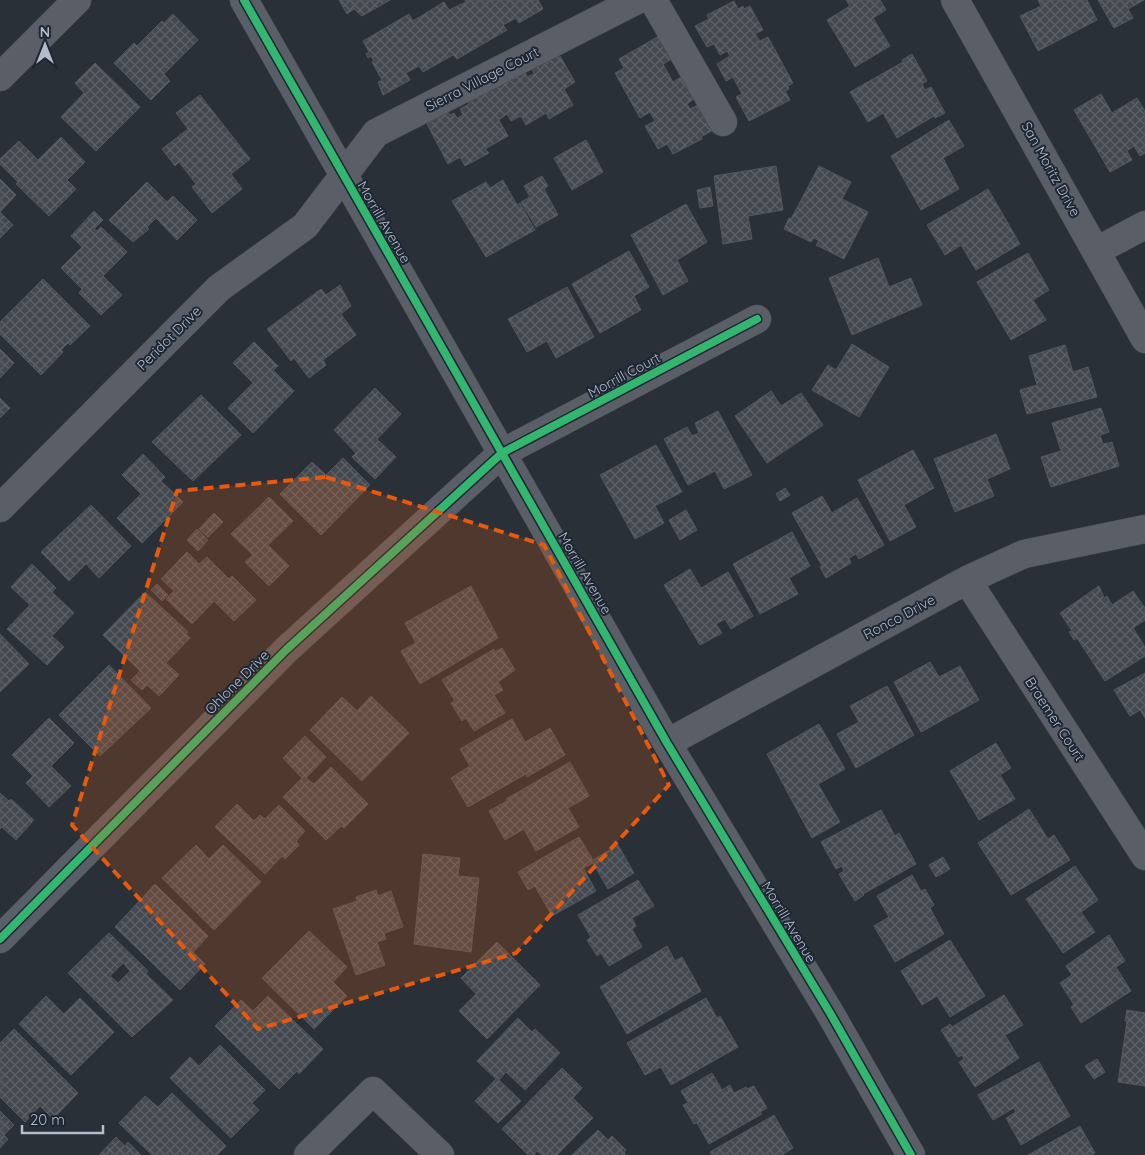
<svg xmlns="http://www.w3.org/2000/svg" width="1145" height="1155" font-family="Quicksand,sans-serif">
<defs>
<pattern id="building-cross-hatch" width="8" height="8" patternUnits="userSpaceOnUse" patternTransform="scale(1.25)"><rect width="8" height="8" fill="#444950"/><path d="M0 0l8 8M0 8l8-8" fill="none" stroke="#5d6168"/></pattern>
</defs>
<rect width="100%" height="100%" fill="#2a3038"/>
<path fill="url(#building-cross-hatch)" stroke="#52575f" fill-rule="evenodd" d="M339,0H390L362,16L354,9L347,14Z
M465,0H538L543,9L519,23L516,18L503,25L507,30L457,59L453,55L423,72L419,66L406,73L410,80L383,95L378,82L382,80L372,62L374,61L371,56L368,58L366,54L369,52L363,41L409,14L413,21L444,2L449,10L466,2Z
M846,0H880L886,10L873,18L890,46L855,67L827,20L850,6Z
M1038,0H1087L1097,20L1038,51L1020,16L1041,6Z
M1098,0H1144L1128,9L1133,18L1114,28Z
M734,1L738,9L743,6L744,9L750,6L763,30L755,34L760,41L768,37L793,83L788,86L789,89L785,91L790,100L749,121L736,97L742,94L733,77L726,81L717,64L730,56L727,51L720,55L714,44L707,47L695,26L709,19L707,15Z
M173,14L198,40L164,74L170,81L151,100L114,63L134,43L137,46L162,21L164,23Z
M659,36L672,59L663,64L673,82L681,77L694,99L687,104L690,109L698,105L713,130L701,137L702,139L673,154L667,144L658,149L645,126L655,121L650,112L640,118L615,73L624,68L619,59Z
M556,49L575,82L564,89L573,105L549,119L546,113L526,125L521,116L511,121L507,114L499,120L508,136L485,149L489,153L465,166L460,157L448,164L427,124L448,112L450,115L454,113L457,118L463,115L460,109L469,104L464,96L525,72L527,77L534,74L529,64Z
M912,54L927,81L922,84L925,90L931,87L945,113L935,118L934,116L897,138L883,113L868,122L850,92L903,62L902,60Z
M95,63L140,107L96,151L61,117L84,93L75,83Z
M1101,94L1112,113L1137,98L1145,111V153L1140,156L1134,146L1127,151L1132,160L1110,172L1074,110Z
M200,95L250,159L231,174L242,189L212,213L192,187L196,184L179,162L175,166L162,149L188,129L176,113Z
M949,120L964,146L943,158L959,189L921,210L891,156Z
M61,137L85,162L67,180L76,189L49,216L16,184L18,182L0,164V159L19,141L38,160Z
M586,140L603,172L572,190L554,158Z
M776,166L783,210L748,216L752,239L723,244L714,176Z
M819,166L851,182L842,199L868,212L844,259L816,245L819,241L814,238L811,242L784,229L789,218L791,219Z
M542,176L548,186L544,189L558,215L536,227L521,202L530,197L524,186Z
M0,179L16,195L0,212Z
M503,180L517,205L520,203L535,230L486,257L452,201L486,182L490,188Z
M147,182L167,202L173,196L197,220L177,240L156,218L147,227L149,229L133,242L109,220Z
M710,187L713,206L700,208L697,190Z
M988,189L1020,244L976,270L961,245L945,255L927,225Z
M686,204L707,242L677,260L688,281L663,295L631,235Z
M94,211L103,220L94,229L97,231L101,227L127,252L103,276L122,295L101,315L79,293L82,289L61,268L82,247L71,236Z
M0,212L13,225L0,238Z
M629,251L649,287L634,296L641,310L600,333L572,284Z
M1028,253L1049,290L1033,300L1046,320L1011,340L977,282Z
M878,258L889,287L911,278L922,305L852,335L829,278Z
M43,279L90,326L70,345L68,343L61,350L63,352L41,375L0,334V322Z
M340,285L351,306L341,314L356,335L323,360L326,365L309,378L294,358L291,361L267,329L321,289L326,295Z
M567,287L594,337L556,358L547,341L527,352L508,319Z
M254,342L278,366L273,370L294,391L253,433L228,408L253,383L233,363Z
M852,344L889,367L859,417L812,390L828,365L836,370Z
M1065,345L1073,372L1088,367L1097,397L1027,414L1020,390L1037,385L1029,356Z
M0,349L14,363L0,378Z
M375,388L401,414L377,439L396,457L375,479L352,457L356,453L334,430Z
M771,391L781,406L801,393L823,425L767,463L735,416Z
M201,395L241,435L193,481L152,442Z
M0,398L10,408L0,418Z
M1101,408L1109,432L1100,435L1103,444L1112,442L1119,466L1051,487L1041,457L1061,451L1052,423Z
M718,411L752,475L724,489L715,471L688,485L664,439L687,427L692,436L699,433L695,423Z
M996,434L1010,469L987,479L994,496L955,512L934,459Z
M656,445L682,492L655,506L664,523L635,539L600,475Z
M913,450L934,488L904,505L916,527L890,541L858,480Z
M143,454L165,477L161,481L183,502L142,543L117,518L141,494L122,475Z
M343,458L370,485L321,535L280,494L312,462L326,475Z
M785,488L790,495L780,501L776,494Z
M822,496L832,513L857,498L884,545L859,559L856,554L849,558L851,563L826,578L820,567L822,566L792,513Z
M269,497L293,521L268,545L289,566L269,586L245,562L253,555L231,534Z
M91,505L131,546L99,578L86,564L69,581L41,552Z
M686,510L697,530L680,540L669,520Z
M214,513L223,522L208,537L199,529Z
M197,529L208,540L198,551L187,540Z
M792,532L810,566L789,578L798,594L760,614L733,564Z
M187,552L199,564L207,557L229,579L232,576L256,600L234,621L214,601L192,624L166,599L174,591L161,579Z
M32,564L56,588L52,592L74,613L52,636L64,647L47,665L7,629L30,605L11,587Z
M690,569L701,588L728,572L753,616L731,629L725,619L716,624L722,633L700,645L664,585Z
M157,584L168,595L162,601L151,590Z
M471,586L498,638L420,684L401,651L416,643L405,623Z
M1099,586L1104,598L1107,596L1112,605L1133,591L1145,608V620L1133,628L1145,647V656L1105,681L1077,638L1074,640L1069,632L1072,631L1060,613Z
M145,592L188,632L186,634L190,638L166,663L179,675L159,696L147,685L142,690L131,680L140,671L103,635Z
M0,634L29,664L0,692Z
M502,648L515,670L498,682L503,690L494,695L505,713L474,731L466,718L462,721L451,703L455,701L442,680L494,649L495,652Z
M930,662L939,677L960,666L979,700L921,732L894,682Z
M109,665L151,708L100,756L59,715Z
M1145,673V718L1140,710L1130,716L1114,690Z
M887,686L914,735L856,768L837,734L859,722L850,706Z
M371,696L409,733L362,781L310,730L342,697L357,711Z
M49,718L74,743L51,766L71,786L49,807L26,783L33,776L12,755Z
M512,719L525,742L550,728L565,755L527,777L526,774L468,807L451,778L470,766L460,749Z
M819,724L845,769L818,784L840,822L812,838L767,754Z
M305,736L326,757L306,778L314,784L331,767L368,804L344,828L341,826L326,840L283,797L302,778L283,758Z
M996,743L1011,768L1000,775L1015,799L979,820L950,771Z
M570,762L589,796L568,808L579,827L536,851L524,829L505,840L489,811L507,801L506,799Z
M0,793L9,801L11,799L34,820L16,840L2,827L0,829Z
M237,804L254,821L260,815L265,819L279,805L305,831L296,841L299,845L285,859L282,856L265,874L215,827Z
M1029,809L1048,839L1054,835L1070,860L1011,895L978,843Z
M881,810L895,836L899,833L916,864L863,894L864,895L855,901L839,874L844,871L842,866L836,869L821,842Z
M579,837L593,860L618,845L634,873L608,889L593,863L583,868L596,891L552,916L535,886L528,890L518,872Z
M196,845L209,859L223,845L261,882L214,930L162,878Z
M423,854L460,858L458,876L479,878L471,952L414,944Z
M943,857L950,869L936,877L929,865Z
M1075,866L1098,900L1081,912L1095,932L1063,953L1026,899Z
M912,875L921,891L925,889L934,905L930,908L944,934L895,962L874,926L889,917L877,896Z
M638,880L654,906L632,918L636,926L632,929L642,947L609,966L601,953L597,956L587,940L591,937L578,915Z
M155,884L208,936L193,952L205,964L180,990L115,927Z
M376,890L378,896L391,891L403,927L384,933L386,939L377,942L385,965L356,975L333,909L357,901L356,897Z
M309,931L347,967L333,982L347,996L314,1029L262,978Z
M109,933L148,971L146,974L173,1000L132,1037L68,973ZM123,963L130,971L118,983L110,976Z
M1109,935L1125,961L1116,967L1131,991L1081,1023L1071,1007L1074,1005L1060,983L1072,975L1066,966Z
M950,940L985,996L950,1017L937,996L922,1005L901,971Z
M497,942L540,985L487,1039L459,1011L476,994L461,978Z
M667,946L675,961L682,957L701,991L627,1034L600,987Z
M1004,995L1023,1025L1005,1035L1019,1058L975,1087L959,1062L964,1059L962,1055L958,1057L941,1030L950,1024L952,1027Z
M46,996L64,1014L80,998L114,1032L71,1075L19,1024Z
M268,996L323,1049L299,1074L297,1071L279,1089L215,1026L241,1000L253,1011Z
M706,998L717,1018L720,1016L738,1047L671,1085L661,1067L645,1075L627,1043Z
M1127,1010L1145,1013V1086L1118,1082L1127,1021H1125Z
M518,1018L532,1032L535,1029L560,1053L525,1090L506,1072L499,1080L521,1101L498,1123L475,1101L496,1079L477,1061Z
M14,1029L78,1093L53,1119L40,1106L25,1122L0,1097V1043Z
M220,1045L265,1090L252,1103L259,1110L231,1138L170,1078L190,1057L199,1066Z
M1097,1059L1105,1072L1094,1079L1085,1066Z
M1039,1062L1070,1116L1021,1145L1006,1118L1016,1112L1014,1108L993,1120L978,1095Z
M562,1068L582,1088L573,1098L593,1118L557,1155H542L537,1151L534,1155H528L502,1129Z
M712,1073L722,1090L730,1085L734,1093L746,1087L747,1089L754,1086L767,1108L760,1112L762,1114L709,1144L697,1123L694,1124L683,1105L688,1103L681,1091Z
M172,1093L226,1146L217,1155H152L119,1123L145,1096L158,1107Z
M0,1111L14,1125L4,1135L8,1139L0,1148Z
M774,1115L793,1148L782,1155H712L710,1152Z
M1080,1126L1095,1153L1092,1155H1028Z
M598,1130L608,1140L612,1136L626,1150L624,1153L626,1155H572Z
M116,1137L125,1146L128,1142L141,1155H99Z"/>
<g fill="none" stroke-linecap="round" stroke-linejoin="round">
<g stroke="#484c53" stroke-width="29">
<path id="minor" d="M244,0L667,743L830,1013L911,1155
M653,0L723,122
M955,0L1145,339
M0,77L77,0
M1096,251L1145,225
M0,508L219,288L305,226L376,133L637,0
M967,580L1145,856
M667,743L967,580L1024,554L1145,529
M0,939L286,650L502,453L757,319
M308,1155L373,1091L440,1155"/>
</g>
<use href="#minor" stroke="#5a5e66" stroke-width="28"/>
<g stroke="#1d2633" stroke-width="11">
<path id="cycleway" d="M244,0L667,743L830,1013L911,1155
M0,939L286,650L502,453L757,319"/>
</g>
<use href="#cycleway" stroke="#33b770" stroke-width="8"/>
</g>
<path fill="#e8590c" fill-opacity="0.2" stroke="#e8590c" stroke-width="4" stroke-dasharray="10 6" stroke-linejoin="round" d="M326,477L544,545L669,785L516,953L258,1029L72,825L177,491Z"/>
<g text-anchor="middle" stroke-width="4" stroke-linejoin="round" paint-order="stroke">
<g font-size="14" fill="#b4bcc9" stroke="#1d2633">
<text transform="translate(482 79) rotate(-27)" y="5">Sierra Village Court</text>
<text transform="translate(1051 169) rotate(61)" y="5">San Moritz Drive</text>
<text transform="translate(384 222) rotate(60)" y="5">Morrill Avenue</text>
<text transform="translate(169 338) rotate(-45)" y="5">Peridot Drive</text>
<text transform="translate(624 375) rotate(-28)" y="5">Morrill Court</text>
<text transform="translate(585 573) rotate(60)" y="5">Morrill Avenue</text>
<text transform="translate(899 617) rotate(-28)" y="5">Ronco Drive</text>
<text transform="translate(237 682) rotate(-45)" y="5">Ohlone Drive</text>
<text transform="translate(1055 719) rotate(57)" y="5">Braemer Court</text>
<text transform="translate(789 922) rotate(59)" y="5">Morrill Avenue</text>
</g>
</g>
<g transform="translate(45 45)" stroke="#1d2633" stroke-width="4" paint-order="stroke">
<path d="M0-4L9 19L0 12L-9 19Z" fill="#b4bcc9"/>
<text y="-8" font-size="14" font-weight="bold" text-anchor="middle" fill="#b4bcc9">N</text>
</g>
<path d="M22 1125v8h81v-8" fill="none" stroke="#b4bcc9" stroke-width="2.5"/>
<text x="30" y="1125" font-size="15" fill="#b4bcc9" stroke="#1d2633" stroke-width="4" paint-order="stroke">20 m</text>
</svg>
